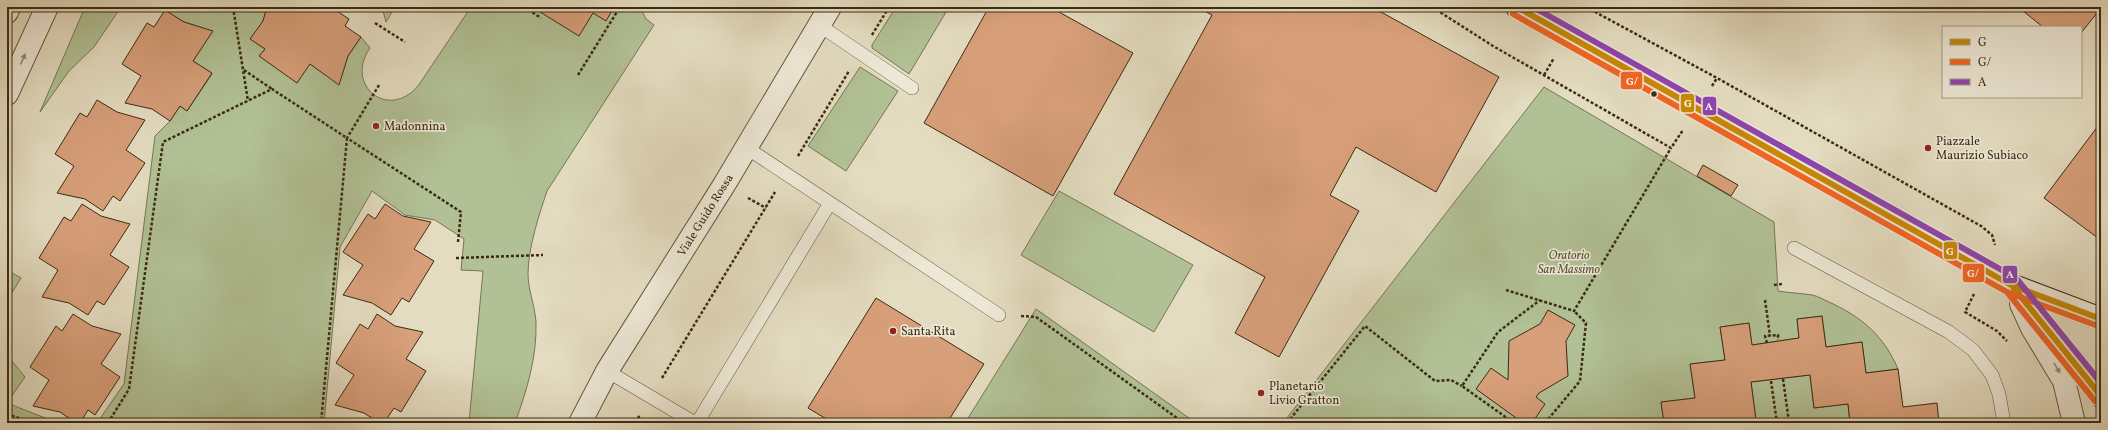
<svg xmlns="http://www.w3.org/2000/svg" width="2108" height="430" font-family="Vollkorn,serif">
<rect width="100%" height="100%" fill="#e4dcc0"/>
<filter id="stains"><feTurbulence type="fractalNoise" baseFrequency=".005" numOctaves="4"/><feColorMatrix values="0 0 0 0 .2 0 0 0 0 .09 0 0 0 0 .02 0 0 0 .5 -.17"/></filter>
<radialGradient id="worn" r=".72"><stop offset=".6" stop-color="#630" stop-opacity="0"/><stop offset="1" stop-color="#630" stop-opacity=".3"/></radialGradient>
<path fill="#b1c195" stroke="#767654" d="M85,7H121L94,47L69,71L40,112Z
M159,7H267L263,21L251,39L265,49L260,56L310,64L339,84L348,56L361,37L370,48C344,85 388,121 418,86L471,7H640L646,19L654,25L547,191C539,215 528,248 528,274C528,290 535,306 536,322C537,357 527,390 515,423H469L483,271L461,270L464,239L435,220L405,215L372,191L340,247L324,423H97L124,384L155,136L170,121L180,106L187,111L212,74L193,61L212,31L184,22Z
M382,7H395L386,22Z
M896,7H949L909,74L872,48V45Z
M860,67L898,91L846,171L808,146Z
M1544,87L1774,222L1778,291C1789,293 1801,293 1812,295C1818,296 1824,300 1829,302C1862,317 1884,336 1898,369L1866,373L1862,342L1826,347L1822,316L1797,319L1799,338L1752,345L1749,323L1720,327L1725,360L1690,364L1695,398L1661,402L1664,423H1283Z
M1059,191L1193,265L1154,332L1021,255Z
M7,270L21,278L7,301Z
M1036,309L1196,423H965Z
M7,355L25,377L7,403L58,423H7Z
M1810,375L1814,408L1848,404L1850,423H1733L1756,420L1751,382Z"/>
<path fill="#d79f7a" stroke="#3c2b13" d="M267,7H290L296,11L299,7H331L349,19L345,26L361,37L348,56L339,85L310,64L297,83L259,56L265,49L250,39L263,21Z
M532,7H614L606,21L593,13L579,36Z
M989,7H1050L1133,53L1053,196L924,123Z
M1197,7H1372L1499,77L1436,192L1356,147L1330,195L1359,211L1279,357L1235,333L1265,277L1114,194L1212,15Z
M2018,7H2101V8L2081,33V27H2043Z
M165,10L184,22L213,31L193,61L212,73L187,111L180,106L170,121L152,109L125,103L141,76L122,64L147,23L154,27Z
M97,100L117,112L145,120L126,150L145,163L120,201L113,196L103,211L85,199L57,193L74,166L55,154L80,113L87,117Z
M2101,122V234L2098,238L2044,198Z
M1703,165L1738,185L1731,196L1697,176Z
M82,204L101,216L130,224L110,255L129,267L104,305L97,301L88,315L69,303L42,297L58,270L39,258L64,217L71,221Z
M385,204L403,216L431,222L414,249L434,261L409,302L402,298L391,315L372,303L343,295L363,265L343,252L368,214L375,219Z
M876,298L984,364L947,423H833L808,408Z
M1548,310L1575,325L1566,341L1568,376L1539,393L1536,397L1545,404L1532,423H1523L1476,389L1491,368L1508,380L1509,341L1540,324Z
M73,314L92,326L121,334L101,364L120,377L95,415L88,410L80,423H76L60,412L33,406L49,380L30,367L56,326L62,331Z
M377,314L395,326L423,332L406,359L426,371L401,412L394,408L384,423H380L364,413L335,405L354,375L336,363L360,324L368,329Z
M1822,316L1826,347L1862,342L1866,373L1898,369L1903,407L1937,403L1939,423H1850L1848,404L1814,408L1810,375L1751,382L1756,420L1733,423H1664L1661,402L1695,398L1690,364L1725,360L1720,327L1749,323L1752,345L1799,338L1797,319Z"/>
<g fill="none" stroke-linecap="round" stroke-linejoin="round">
<g stroke="#66573e" stroke-width="14">
<path id="service" d="M819,25L912,88
M747,148L999,315
M1794,248L1949,332L1973,350L1992,375L1999,394L2004,423
M607,371L695,423
M697,423L830,203"/>
</g>
<g stroke="#66573e" stroke-width="24">
<path id="minor" d="M580,423L607,371L724,185L830,7"/>
</g>
<g stroke="#66573e" stroke-width="24">
<path id="tertiary" d="M7,12L9,7
M7,94L47,7
M2021,304L2032,328L2064,381L2074,423"/>
</g>
<g stroke="#3c2b13" stroke-width="24">
<path id="secondary" d="M1517,7L2011,285L2101,319
M2012,286L2101,396"/>
</g>
<path stroke="#3c2b13" stroke-width="2.5" stroke-dasharray="3 2" stroke-linecap="butt" d="M233,7L248,101
M524,7L541,18
M1432,7L1493,46L1671,148L1683,130
M1586,7L1717,78L1981,226L1992,235L1995,245
M375,23L405,42
M872,35L889,7
M244,70L272,89
M578,75L620,7
M1544,75L1554,58
M379,85L347,138L461,212L458,242
M1712,86L1717,78
M798,156L849,71
M748,198L766,208
M456,258L543,255
M1774,285L1782,284
M1506,290L1574,311L1671,148
M1974,294L1965,312L1997,331L2007,341
M1765,300L1770,336
M1021,316L1036,317L1184,423
M1767,343L1765,336L1778,335V340
M662,378L775,192
M1783,379L1789,422
M1771,381L1777,423
M7,414L33,423
M108,423L129,389L163,142L272,89L347,138L321,423
M636,423L640,414
M1287,423L1365,326L1435,381L1451,380L1462,386
M1514,423L1462,386L1498,332L1540,300
M1545,423L1580,381L1586,323L1574,311"/>
<use href="#service" stroke="#ede8d6" stroke-width="13"/>
<use href="#minor" stroke="#ede8d6" stroke-width="22"/>
<use href="#tertiary" stroke="#ede8d6" stroke-width="22"/>
<use href="#secondary" stroke="#ede8d6" stroke-width="22"/>
<g stroke="#ede8d6" stroke-width="9">
<path id="bus-1" d="M1517,7L2011,285L2101,319
M2013,287L2101,396"/>
</g>
<g stroke="#ede8d6" stroke-width="9">
<path id="bus-2" d="M1513,14L2007,292L2098,326
M2007,292L2095,401"/>
</g>
<g stroke="#ede8d6" stroke-width="9">
<path id="bus-3" d="M1533,7L2016,278L2101,383"/>
</g>
<use href="#bus-1" stroke="#c88705" stroke-width="6"/>
<use href="#bus-2" stroke="#f26522" stroke-width="6"/>
<use href="#bus-3" stroke="#8e44ad" stroke-width="6"/>
</g>
<defs><path id="oneway-solid" d="M-6-.8H1V-3.2L6.5 0L1 3.2V.8H-6Z"/></defs>
<g fill="#948a74">
<use href="#oneway-solid" transform="translate(23 59) rotate(-66)"/>
<use href="#oneway-solid" transform="translate(2057 368) rotate(59)"/>
</g>
<circle fill="#3c2b13" stroke="#ede8d6" stroke-width="1.5" cx="1654" cy="94" r="3.5"/>
<g fill="#8f2418" stroke="#ede8d6" stroke-width="1.5">
<circle cx="376" cy="126" r="4"/>
<circle cx="1928" cy="148" r="4"/>
<circle cx="893" cy="331" r="4"/>
<circle cx="1261" cy="393" r="4"/>
</g>
<g text-anchor="middle" stroke-width="3.5" stroke-linejoin="round" paint-order="stroke">
<g font-size="12" fill="#3c2b13" stroke="#ede8d6" text-anchor="start">
<text x="384" y="130">Madonnina</text>
<text x="1936" y="145">Piazzale<tspan x="1936" dy="14">Maurizio Subiaco</tspan></text>
<text x="901" y="335">Santa Rita</text>
<text x="1269" y="390">Planetario<tspan x="1269" dy="14">Livio Gratton</tspan></text>
</g>
<g font-size="12" fill="#3c2b13" stroke="#ede8d6">
<text transform="translate(705 215) rotate(-58)" y="4">Viale Guido Rossa</text>
</g>
<g font-size="12" font-style="italic" fill="#595034" stroke="#ede8d6">
<text x="1569" y="259">Oratorio<tspan x="1569" dy="14">San Massimo</tspan></text>
</g>
</g>
<g stroke="#ede8d6" stroke-width="1.5">
<rect x="1620" y="71" width="23" height="19" rx="4" fill="#f26522"/>
<rect x="1680" y="93" width="15" height="20" rx="4" fill="#c88705"/>
<rect x="1702" y="96" width="15" height="20" rx="4" fill="#8e44ad"/>
<rect x="1943" y="241" width="15" height="19" rx="4" fill="#c88705"/>
<rect x="1962" y="263" width="23" height="20" rx="4" fill="#f26522"/>
<rect x="2002" y="265" width="16" height="19" rx="4" fill="#8e44ad"/>
</g>
<g font-size="11" text-anchor="middle" font-weight="bold" fill="#fff">
<text x="1632" y="85">G/</text>
<text x="1688" y="107">G</text>
<text x="1709" y="110">A</text>
<text x="1950" y="255">G</text>
<text x="1973" y="277">G/</text>
<text x="2010" y="278">A</text>
</g>
<rect width="2108" height="430" fill="none" stroke="#e4dcc0" stroke-width="24"/>
<rect x="8" y="8" width="2092" height="414" fill="none" stroke="#3c2b13" stroke-width="2"/>
<rect x="12" y="12" width="2084" height="406" fill="none" stroke="#3c2b13"/>
<rect x="1942" y="26" width="140" height="72" fill="#ede8d6" stroke="#a69c88"/>
<rect x="1950" y="39" width="20" height="6" fill="#c88705" stroke="#a69c88"/>
<text x="1978" y="46" font-size="12" fill="#3c2b13">G</text>
<rect x="1950" y="59" width="20" height="6" fill="#f26522" stroke="#a69c88"/>
<text x="1978" y="66" font-size="12" fill="#3c2b13">G/</text>
<rect x="1950" y="79" width="20" height="6" fill="#8e44ad" stroke="#a69c88"/>
<text x="1978" y="86" font-size="12" fill="#3c2b13">A</text>
<rect width="100%" height="100%" filter="url(#stains)"/>
<rect width="100%" height="100%" fill="url(#worn)"/>
</svg>
